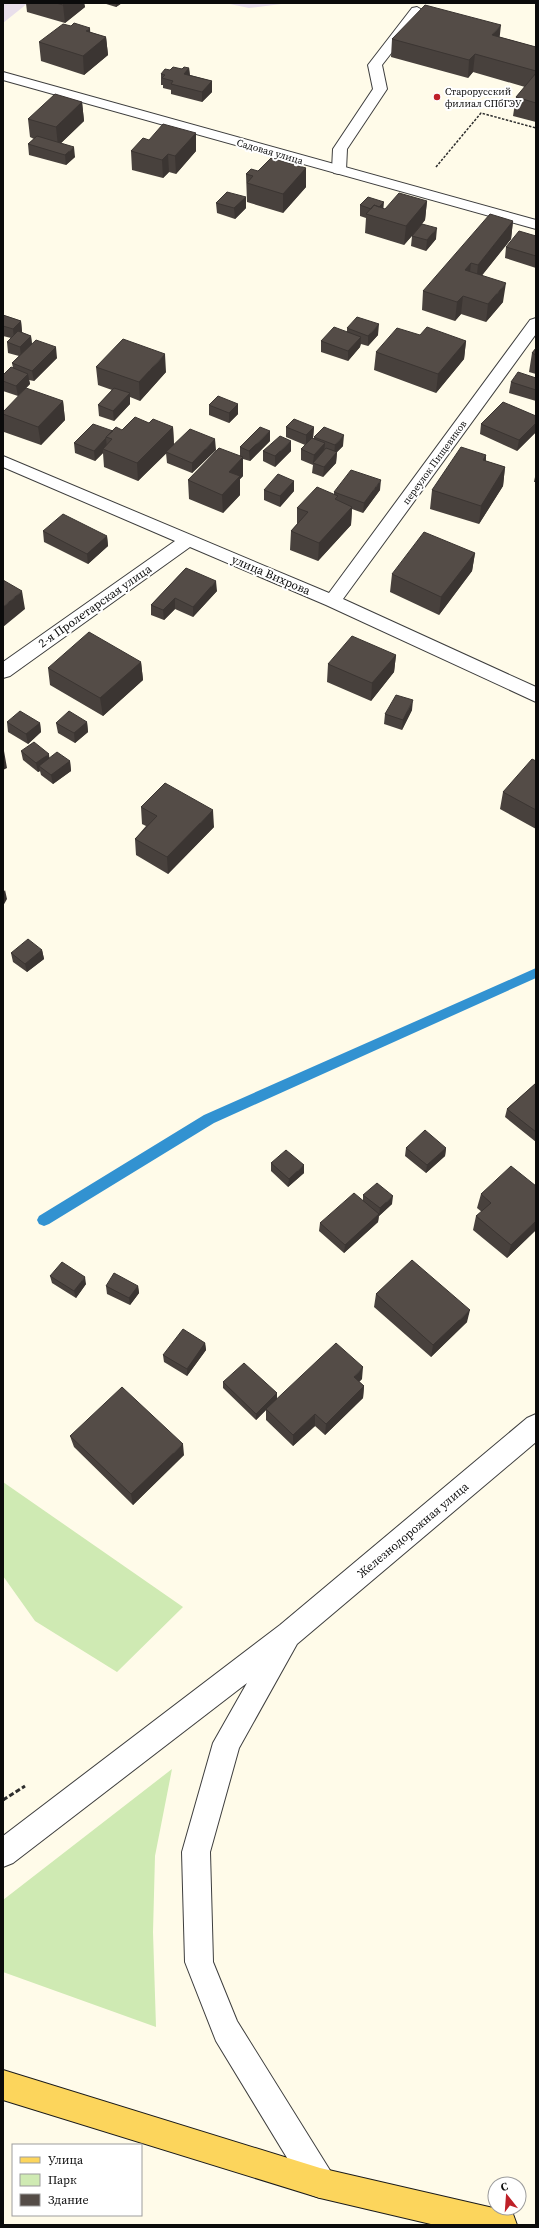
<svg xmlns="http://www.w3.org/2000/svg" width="539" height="2228" font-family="'Source Serif 4',serif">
<rect width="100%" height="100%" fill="#fffbe9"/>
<path fill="#e9dfeb" d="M3,3H28L3,23Z
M225,3H289L249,8Z"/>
<path fill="#cfeab3" d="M3,1482L183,1607L117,1672L35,1621L3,1576Z
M172,1769L155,1856L153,1932L156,2027L3,1972V1900Z"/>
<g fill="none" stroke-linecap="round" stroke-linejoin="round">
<path fill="#3292d1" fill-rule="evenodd" d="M536,968V978L214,1123L49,1224L44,1226L39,1224L37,1220L39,1216L204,1115Z"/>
<g stroke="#3e3e3e" stroke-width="2">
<path id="service" d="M417,7L424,11L382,65L387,89L347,149L346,170L339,174L334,173L332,170L333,149L373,89L368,65L412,8Z"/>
</g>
<g stroke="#3e3e3e" stroke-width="2">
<path id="minor" d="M3,72L536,220V229L3,80Z
M536,318V334L343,599L536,687V702L326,605L190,547L10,676L3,678V662L175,541L3,467V456L329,593L530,320Z"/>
</g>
<g stroke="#3e3e3e" stroke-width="2">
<path id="tertiary" d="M536,1414V1442L297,1644L239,1748L210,1852L213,1962L237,2021L331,2172L335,2183L331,2194L320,2198L309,2194L216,2041L185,1962L182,1852L213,1743L247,1683L13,1863L3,1867V1836L280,1625L527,1418Z"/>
</g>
<g stroke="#1c1c1c" stroke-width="2">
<path id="primary" d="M3,2070L320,2168L502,2210L513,2214L517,2225H435L320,2198L3,2100Z"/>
</g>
<path stroke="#2d2d2d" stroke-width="1.5" stroke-dasharray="2.5 1.5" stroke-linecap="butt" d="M436,167L481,113L536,128"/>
<path stroke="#2d2d2d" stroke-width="3" stroke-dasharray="5 2.5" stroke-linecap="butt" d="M3,1800L25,1786"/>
<use href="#service" fill="#fff" fill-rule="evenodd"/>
<use href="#minor" fill="#fff" fill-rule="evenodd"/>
<use href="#tertiary" fill="#fff" fill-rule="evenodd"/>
<use href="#primary" fill="#fcd55c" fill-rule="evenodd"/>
</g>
<path fill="#48413d" d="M26,3H84L85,7L65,23L27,12Z
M103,3H122L116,7Z
M90,32L106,37L108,55L84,75L41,61L39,42Z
M500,37L536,47V122L513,116L516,97L525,87L473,72L468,78L391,57L392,39Z
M189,68L190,75L212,81V92L202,102L171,94V90L163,88V85H161V74L170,70Z
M82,102L84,121L61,143L75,157L66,165L29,155L28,144L34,139L30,137L28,119Z
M196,133V151L176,174L169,172L163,178L132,170L131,151L149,140Z
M306,168V187L283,213L247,202L246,174L258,171Z
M246,197V208L235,219L217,213L216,203Z
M427,201L425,220L422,224L436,239L426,251L411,246L412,236L404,245L365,233L366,218L360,216V205L385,209Z
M513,221L511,239L482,275L503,302L486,322L461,314L455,321L422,310L423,291Z
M536,236V268L505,258L506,247Z
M3,315L21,321L22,332H21L31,336L32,344L57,358L34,381L29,380L30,384L18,396L3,391V375L13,368L12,363L19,356L8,353L7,342L11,338L3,336Z
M347,328L378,335L368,346L361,344L360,347L348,361L321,352V341L347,332Z
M420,335L466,341L464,359L436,393L374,370L376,352Z
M536,348V374L529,372L532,353Z
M96,367L166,372L140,401L130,397V404L114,421L99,416L98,405L112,390L98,385Z
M536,378V401L509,393L511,382Z
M63,401L65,420L41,445L4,432L3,423V412Z
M209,405L238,414L229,423L209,415Z
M536,416V432L517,451L480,434L481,424Z
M149,423L173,427L174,445L216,450L192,473L167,463L166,453L138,481L104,467L103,453L95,461L75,453L74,443L113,431L122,430Z
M286,427H314L313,438L314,439V437L343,446L337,452L336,463L323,477L312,473L313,465L301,460V449L305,445L286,437Z
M270,441L250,461L243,459V476L240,479V495L223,513L189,499L188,480L240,456V447Z
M263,451H291L275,467L263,461Z
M486,455V461L505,467L503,486L479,524L430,509L432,490Z
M536,472V482H534Z
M294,481V491L280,507L264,500V490Z
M380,490L363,513L352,509L351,525L318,561L290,550L291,531L297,524V508L334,495V492Z
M43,531L107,536L108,546L88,564L44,542Z
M475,553L472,571L439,615L390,592L392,574Z
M186,568L217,591L193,617L175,609L164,620L151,615V605Z
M396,655L394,672L371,701L327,682L328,664Z
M141,662L143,680L103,716L50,685L48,668Z
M412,710L402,730L384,724L385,714Z
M7,722L40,723L41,732L28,744L8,732Z
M87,722L88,732L75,743L58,733L56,723Z
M21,751L49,758L70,761L71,771L53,784L41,775L40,771L38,772L23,760Z
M536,761V829L500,809L503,792Z
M141,807L214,827L168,874L136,855L135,839L146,826L142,824Z
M42,950L44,959L27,972L13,962L11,953Z
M536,1083V1142L505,1117L507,1109Z
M406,1148H446L445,1156L426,1173L405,1156Z
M271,1163L304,1173L288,1187L271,1171Z
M536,1186V1230L507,1258L473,1230L476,1216L482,1212L477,1208L481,1194Z
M363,1195L392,1204L379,1216L378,1222L344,1253L319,1231L320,1223L363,1200Z
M50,1276L86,1284L76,1298L52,1283Z
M106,1286H138L139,1293L130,1305L107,1294Z
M376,1294L467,1322L431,1357L374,1307Z
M205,1343L206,1350L187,1376L164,1362L163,1355Z
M362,1379L359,1382L364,1386L363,1398L325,1435L315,1426L293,1446L266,1420V1410L256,1420L223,1388V1382L277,1393V1399Z
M70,1436L184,1455L133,1505L74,1447Z"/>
<path fill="#3b3532" d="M65,3H84L85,7L65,23L63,5Z
M116,3H122L116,7Z
M501,25L499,43L492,35Z
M90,28L91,46L86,31Z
M106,37L108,55L84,75L83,56Z
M475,54L473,72L468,78L469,60Z
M189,68L190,79L184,74Z
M212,81V92L202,102V92Z
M82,102L84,121L58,146L56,127Z
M196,133V151L176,174L175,156Z
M74,147L75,157L66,165L65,155Z
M168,154L169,172L163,178L162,160Z
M306,168V187L283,213V194Z
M246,197V208L235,219L234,208Z
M427,201L425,220L404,245L406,226Z
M384,202L383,212L376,210Z
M513,221L511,239L476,283L478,265Z
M437,228L436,239L426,251L427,240Z
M471,263L469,281L465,270Z
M506,283L503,302L486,322L488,304Z
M463,296L461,314L455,321L457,302Z
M21,321L22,332L14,339L13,329Z
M379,324L378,335L368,346V336Z
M31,336L32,346L21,357L20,347Z
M361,337L360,347L348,361V351Z
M466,341L464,359L436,393L438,374Z
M56,347L57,358L34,381L32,371Z
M165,354L166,372L140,401L139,382Z
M28,374L30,384L18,396L16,386Z
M130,393V404L114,421L113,411Z
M63,401L65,420L41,445L38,427Z
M238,404V414L229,423V413Z
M536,423V432L517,451L519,440Z
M173,427L174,446L138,481L137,463Z
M314,427L313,438L306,445V435Z
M270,431V441L250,461L249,451Z
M344,435L343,446L337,452L336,463L323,477L324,467L334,455L335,445Z
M106,438L107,449H103V453L95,461L94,451Z
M215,439L216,450L192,473V463Z
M291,441V451L275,467V456Z
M325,443L324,453L313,463L314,455Z
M486,455L484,473L483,460Z
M243,457V476L240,479V495L223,513L222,495L229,472Z
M505,467L503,486L479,524L481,506Z
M381,480L380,490L363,513L364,503Z
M294,481V491L280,507V496Z
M352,507L351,525L318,561L319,543Z
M107,536L108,546L88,564L87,554Z
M475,553L472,571L439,615L441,597Z
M216,581L217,591L193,617V607Z
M22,591L25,609L3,627V607Z
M175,598V609L164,620L163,610Z
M396,655L394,672L371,701L372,683Z
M141,662L143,680L103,716L100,698Z
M413,700L412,710L402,730L403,720Z
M87,722L88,732L75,743L74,733Z
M40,723L41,732L28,744L26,734Z
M3,751H4L7,768L3,770Z
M49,754L50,764L39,766L40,771L38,772L36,763Z
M70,761L71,771L53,784L51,775Z
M213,810L214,827L168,874L167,857Z
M5,890L7,899L3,906V893Z
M42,950L44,959L27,972L25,964Z
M446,1148L445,1156L426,1173L427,1165Z
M304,1165V1173L288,1187L289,1179Z
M393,1196L392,1204L379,1216L380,1208Z
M379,1214L378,1222L344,1253L345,1245Z
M536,1221V1230L507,1258L511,1245Z
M85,1277L86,1284L76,1298L74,1291Z
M138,1286L139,1293L130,1305L129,1298Z
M470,1310L467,1322L431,1357L433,1345Z
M205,1343L206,1350L187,1376V1369Z
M363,1367L362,1379L352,1388L354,1377Z
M364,1386L363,1398L325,1435L326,1424Z
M277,1393V1400L266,1409V1410L256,1420V1414Z
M315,1414V1426L293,1446V1435Z
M183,1444L184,1455L133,1505L131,1494Z"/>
<path fill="#544c47" stroke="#3b3532" d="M56,3H65L63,5Z
M425,5L501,25L492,35L536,47V71L475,54L469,60L392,39Z
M74,23L90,28L86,31L106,37L83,56L39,42L63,24L71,26Z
M173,67L182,69L184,67L189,68L184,74L212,81L202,92L171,84L173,81L162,78L165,75L161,74L165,69L170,70Z
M536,73V103L516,97Z
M55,94L82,102L56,127L28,119Z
M163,124L196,133L175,156L168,154L162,160L131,151L143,138L149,140Z
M37,136L74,147L65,155L28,144Z
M271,158L306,168L283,194L247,183L253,176L246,174L251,169L258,171Z
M227,192L246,197L234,208L216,203Z
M399,193L427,201L406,226L366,214L374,205L385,209Z
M368,197L384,202L379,207L374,205L371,209L360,205Z
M490,214L513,221L478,265L471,263L465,270L506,283L488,304L463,296L457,302L423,291Z
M422,224L437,228L427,240L412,236Z
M519,231L536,236V256L506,247Z
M3,315L21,321L13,329L3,326Z
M357,317L379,324L368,336L347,328Z
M334,327L361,337L348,351L321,341Z
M427,327L466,341L438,374L376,352L397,328L420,335Z
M18,331L31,336L20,347L7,342Z
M123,339L165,354L139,382L96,367Z
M36,340L56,347L32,371L12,363Z
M536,348V355L532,353Z
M11,367L28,374L16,386L3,381V375Z
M518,372L536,378V390L511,382Z
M26,388L63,401L38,427L3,414V412Z
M114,388L130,393L113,411L98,405Z
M218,396L238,404L229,413L209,405Z
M503,402L536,416V423L519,440L481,424Z
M135,417L149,423L153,419L173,427L137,463L103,449L112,439L106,437L116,427L122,430Z
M294,419L314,427L306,435L286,427Z
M93,424L113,431L106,437V438L94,451L74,443Z
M260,427L270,431L249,451L240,447Z
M324,427L344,435L335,445L314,437Z
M190,429L215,439L192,463L166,452Z
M280,436L291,441L275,456L263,451Z
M312,438L325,443L314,455L301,449Z
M461,447L486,455L483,460L505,467L481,506L432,490Z
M219,448L243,457L229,472L240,476L222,495L188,480Z
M326,448L337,452L324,467L313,463Z
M351,470L381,480L364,503L334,492Z
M278,474L294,481L280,496L264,490Z
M317,487L338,496L335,499L352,507L319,543L291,531L308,512L297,508Z
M63,514L107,536L87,554L43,531Z
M424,532L475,553L441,597L392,574Z
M186,568L216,581L193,607L175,598L163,610L151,605Z
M3,580L22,591L3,607Z
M89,632L141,662L100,698L48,668Z
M352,636L396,655L372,683L328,664Z
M396,695L413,700L403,720L385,714Z
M20,711L40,723L26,734L7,722Z
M69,711L87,722L74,733L56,723Z
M34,742L49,754L36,763L21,751Z
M57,752L70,761L51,775L39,766Z
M532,759L536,761V810L503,792Z
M165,783L213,810L167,857L135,839L157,816L141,807Z
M28,939L42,950L25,964L11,953Z
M536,1083V1132L507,1109Z
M425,1130L446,1148L427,1165L406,1148Z
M286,1150L304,1165L289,1179L271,1163Z
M511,1166L536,1186V1221L511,1245L476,1216L491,1203L481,1194Z
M377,1183L393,1196L380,1208L363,1195Z
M354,1193L379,1214L345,1245L320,1223Z
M412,1260L470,1310L433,1345L376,1294Z
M62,1262L85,1277L74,1291L50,1276Z
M114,1273L138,1286L129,1298L106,1286Z
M183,1329L205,1343L187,1369L163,1355Z
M336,1343L363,1367L354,1377L364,1386L326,1424L315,1414L293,1435L266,1409Z
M244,1363L277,1393L256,1414L223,1382Z
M122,1387L183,1444L131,1494L70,1436Z"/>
<circle fill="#be2028" stroke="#fff" stroke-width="1.5" cx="437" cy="97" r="4"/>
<g text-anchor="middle" stroke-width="4" stroke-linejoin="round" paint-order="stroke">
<g font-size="10" fill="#0b0b0b" stroke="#fff" text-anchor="start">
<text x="445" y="95">Старорусский<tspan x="445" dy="12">филиал СПбГЭУ</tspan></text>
</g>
<g font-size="10" fill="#0b0b0b" stroke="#fff">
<text transform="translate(270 151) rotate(16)" y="4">Садовая улица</text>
<text transform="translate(434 462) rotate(-54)" y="4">переулок Пищевиков</text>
</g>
<g font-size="12" fill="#0b0b0b" stroke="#fff">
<text transform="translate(271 575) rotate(23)" y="4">улица Вихрова</text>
<text transform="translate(95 606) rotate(-35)" y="4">2-я Пролетарская улица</text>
<text transform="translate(413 1530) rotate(-40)" y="4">Железнодорожная улица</text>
</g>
</g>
<rect width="539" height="2228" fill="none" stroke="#0b0b0b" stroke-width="8"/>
<rect x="12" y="2144" width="130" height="72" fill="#ffffff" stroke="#9d9d9d"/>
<rect x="20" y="2157" width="20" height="6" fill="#fcd55c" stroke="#9d9d9d"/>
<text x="48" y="2164" font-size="12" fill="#0b0b0b">Улица</text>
<rect x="20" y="2174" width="20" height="12" fill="#cfeab3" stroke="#9d9d9d"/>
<text x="48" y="2184" font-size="12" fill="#0b0b0b">Парк</text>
<rect x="20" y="2194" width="20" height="12" fill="#544c47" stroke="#9d9d9d"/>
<text x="48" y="2204" font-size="12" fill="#0b0b0b">Здание</text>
<g transform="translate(507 2196) rotate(343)"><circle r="19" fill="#ffffff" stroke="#9d9d9d"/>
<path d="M0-3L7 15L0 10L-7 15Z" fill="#be2028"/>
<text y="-6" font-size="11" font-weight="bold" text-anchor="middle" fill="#0b0b0b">С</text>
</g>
</svg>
